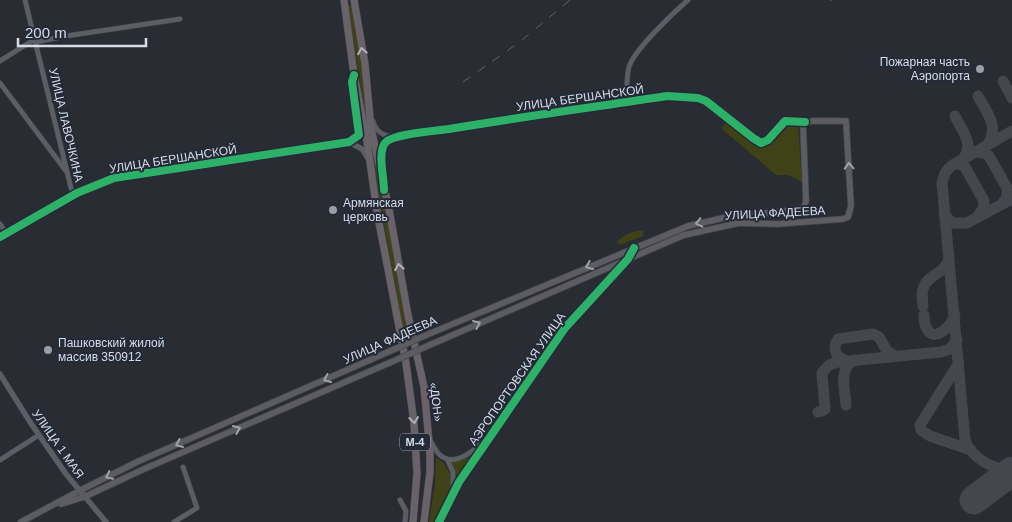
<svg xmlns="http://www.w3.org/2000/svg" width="1012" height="522" font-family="Arial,sans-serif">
<rect width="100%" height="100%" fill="#292c33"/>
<path fill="#3f4216" d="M350,5L352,6L363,68L368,126L385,204L408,329L405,330L404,329L401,318L369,141L348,6Z
M728,121L763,144L769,143C778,134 784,123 798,123L802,182L788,175H776L721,128Z
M636,231H643V236L620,245L617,241L627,234Z
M476,455L459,480L451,462L462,460Z
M436,458C445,461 452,475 452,485C451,495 440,513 436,522H429L435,484Z"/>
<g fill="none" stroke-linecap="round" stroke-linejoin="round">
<path stroke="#44484e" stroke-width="11" d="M1003,81L1012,98
M978,96C987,113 999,125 988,145
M955,116C962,131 975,144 963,159
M1012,131L951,166L945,173L942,183L965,440C971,457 994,472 1012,468
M975,152L984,153L989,156L1007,188V197L1003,203
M954,164H960L965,167L984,201L983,209L977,217
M944,214L952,223H967L1012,199
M923,306C923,301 921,294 923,289C926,275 945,274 949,259
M924,315C924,318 924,323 926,327C934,345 951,326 955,315
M848,361C836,359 832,349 838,339L873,334L879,337L887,351L895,356
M959,363L920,425L921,430L930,436L971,450
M846,405C845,390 838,368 854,360
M818,412L822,411L825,409L822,373L829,365L838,362L941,352L950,349L957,340"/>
<path stroke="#44484e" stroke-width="29" d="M974,500L1012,471"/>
<g stroke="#46494f" stroke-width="5.5">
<path id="minor" d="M25,0L73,196
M36,42L66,36L180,19
M0,61L35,39
M0,83L66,171
M627,102C627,91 626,78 629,67C634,50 673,13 688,0
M373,121C376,132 383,136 395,137
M382,164C380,148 381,143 396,137L667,96L698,98L706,101L753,138L761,143L768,140L785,121L805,122
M0,224L7,234
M430,440C432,444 435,449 438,453C455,472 480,445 491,433
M447,459L453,472V489
M0,460L39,435
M400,500L406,511L405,522
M174,522L197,508L183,467
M439,522L459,482L565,328L628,259L633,249"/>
</g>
<g stroke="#46494f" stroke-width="6">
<path id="tertiary" d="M349,142L362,149L369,160
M0,237L77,193L114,178L349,142L359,135L353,80
M0,374L30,422L66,474L106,522"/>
</g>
<g stroke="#46494f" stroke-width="7">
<path id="secondary" d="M431,333L688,226L723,218L802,209L804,207L806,201L803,124L812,121H846L851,206L848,217L843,219L778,224L739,223L684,235L432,344
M61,504L84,497L144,469L389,363
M21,522L79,491L139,461L388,352"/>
</g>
<g stroke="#46494f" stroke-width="8">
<path id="trunk" d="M344,0L354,75L367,141L377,212L406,363L414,423L417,473L413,522
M354,0L365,64L371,128L389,209L408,315L424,387L430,453V472L424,522"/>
</g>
<use href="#minor" stroke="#5b5e65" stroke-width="4.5"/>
<use href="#tertiary" stroke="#5b5e65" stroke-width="5"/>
<use href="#secondary" stroke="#5d5c62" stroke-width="5.5"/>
<use href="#trunk" stroke="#6a6269" stroke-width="7"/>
<path stroke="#606369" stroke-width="1" stroke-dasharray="9 9" stroke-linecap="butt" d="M831,0V1
M463,82L521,41L570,0"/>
<g stroke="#46494f" stroke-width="7" stroke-linecap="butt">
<path id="secondary-bridge" d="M388,352L431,333
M389,363L432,344"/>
</g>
<use href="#secondary-bridge" stroke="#5d5c62" stroke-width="5.5"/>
<g stroke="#242b38" stroke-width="11">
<path id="cycleway" d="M384,190C384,178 377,150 386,142C394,134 435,131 449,129C521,117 594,107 667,96L698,98L706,101L753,138L761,143L768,140L785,121L805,122
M0,237L77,193L114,178L349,142L359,135L352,82L354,75
M439,522L459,482L565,328L628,259L634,248"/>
</g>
<use href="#cycleway" stroke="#2db169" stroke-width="8"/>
</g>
<defs><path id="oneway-chevron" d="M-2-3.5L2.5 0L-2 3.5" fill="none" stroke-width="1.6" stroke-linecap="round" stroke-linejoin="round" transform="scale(1.25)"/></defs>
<g stroke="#b2b1ba">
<use href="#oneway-chevron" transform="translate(362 51) rotate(-100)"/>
<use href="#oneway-chevron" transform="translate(399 267) rotate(-100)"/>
<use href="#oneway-chevron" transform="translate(414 420) rotate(83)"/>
</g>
<g stroke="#a1a2aa">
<use href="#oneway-chevron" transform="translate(849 166) rotate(-92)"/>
<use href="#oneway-chevron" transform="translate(699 223) rotate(167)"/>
<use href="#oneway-chevron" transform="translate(589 266) rotate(157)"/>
<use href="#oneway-chevron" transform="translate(477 324) rotate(-23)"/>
<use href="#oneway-chevron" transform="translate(327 379) rotate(156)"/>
<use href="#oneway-chevron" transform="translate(237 429) rotate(-23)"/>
<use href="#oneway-chevron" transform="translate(179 444) rotate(156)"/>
<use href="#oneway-chevron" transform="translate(109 476) rotate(154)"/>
</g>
<g fill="#9b9ea7" stroke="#242b38" stroke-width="2">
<circle cx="980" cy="69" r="5"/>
<circle cx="333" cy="210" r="5"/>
<circle cx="48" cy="350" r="5"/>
</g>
<g text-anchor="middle" stroke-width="4" stroke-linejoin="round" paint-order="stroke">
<rect fill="#242b38" stroke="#a2a7b1" stroke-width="1" x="400" y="433.5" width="30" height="17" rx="4"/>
<g font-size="11" font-weight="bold" fill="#d8dce5">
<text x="415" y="446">М-4</text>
</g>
<g font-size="12" fill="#d8dce5" stroke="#242b38" text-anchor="start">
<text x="970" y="66" text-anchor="end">Пожарная часть<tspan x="970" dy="14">Аэропорта</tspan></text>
<text x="343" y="207">Армянская<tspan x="343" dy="14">церковь</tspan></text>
<text x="58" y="347">Пашковский жилой<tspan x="58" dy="14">массив 350912</tspan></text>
</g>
<g font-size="12" fill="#d8dce5" stroke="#242b38">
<text transform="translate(580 98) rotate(-8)" y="4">УЛИЦА БЕРШАНСКОЙ</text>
<text transform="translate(66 125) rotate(77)" y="4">УЛИЦА ЛАВОЧКИНА</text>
<text transform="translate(173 159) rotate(-9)" y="4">УЛИЦА БЕРШАНСКОЙ</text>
<text transform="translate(775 213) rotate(-3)" y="4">УЛИЦА ФАДЕЕВА</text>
<text transform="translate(390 340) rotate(-24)" y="4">УЛИЦА ФАДЕЕВА</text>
<text transform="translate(517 379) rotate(-55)" y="4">АЭРОПОРТОВСКАЯ УЛИЦА</text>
<text transform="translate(436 402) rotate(83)" y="4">«ДОН»</text>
<text transform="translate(58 444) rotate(55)" y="4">УЛИЦА 1 МАЯ</text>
</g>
</g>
<path d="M18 38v8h128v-8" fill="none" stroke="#d8dce5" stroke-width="2.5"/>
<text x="25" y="38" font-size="15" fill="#d8dce5" stroke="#242b38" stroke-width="4" paint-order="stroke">200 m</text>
</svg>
